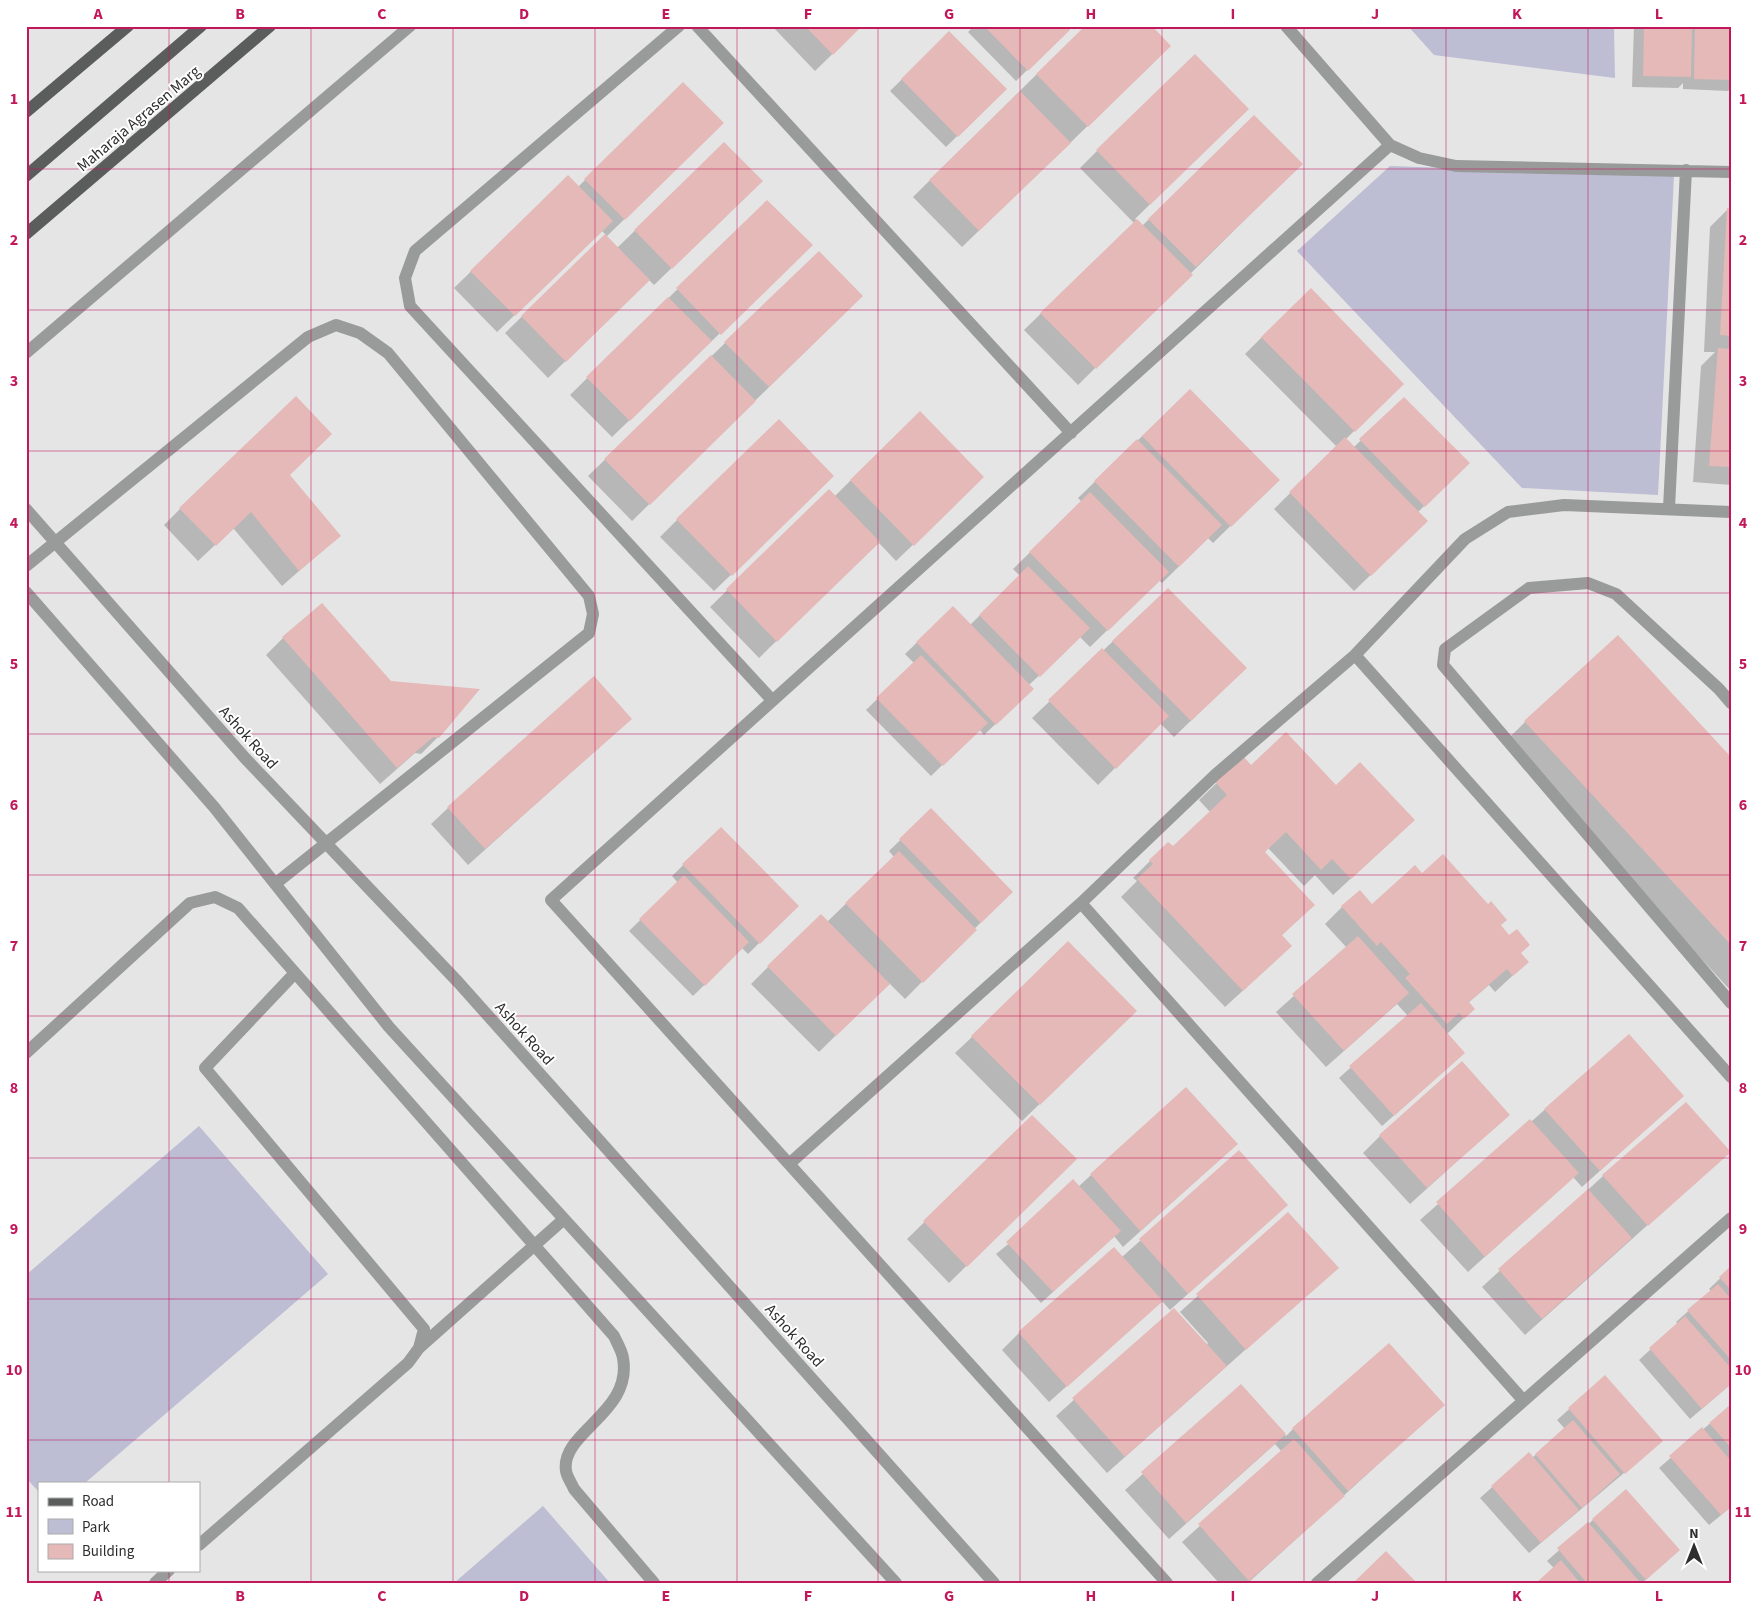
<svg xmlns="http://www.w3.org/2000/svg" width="1757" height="1609" font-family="'Source Sans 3',sans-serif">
<rect width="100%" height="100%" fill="#e5e5e6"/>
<path fill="#bdbdd3" d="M1408,26H1614L1615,78L1434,55Z
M1390,166L1674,176L1658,495L1522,488L1297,251Z
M199,1126L328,1274L85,1483H39V1492L26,1478V1275Z
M543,1506L610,1583H454Z"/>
<path fill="#0003" d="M772,26H861L815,71Z
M974,26H1064L1068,30L1016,81L968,32Z
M1634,26H1731V88L1728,91L1683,89V83L1678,88L1632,87Z
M949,33L1005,89L946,147L890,91Z
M1153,63L962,247L913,197L1037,74Z
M683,83L706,140L606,237L617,248L724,144L744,198L654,285L649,280L548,378L505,333L606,235L602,231L497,332L454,288L568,177L578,187Z
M1247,109L1135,219L1142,226L1254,117L1284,181L1078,385L1024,330L1134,223L1080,168L1097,151Z
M767,201L794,262L612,437L570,395Z
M1727,210H1731V485L1693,482L1701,366L1715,352H1704L1710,227Z
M819,252L845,313L632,521L588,476Z
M1262,337L1402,384L1346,439L1354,447L1404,398L1468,463L1418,512L1409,538L1354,591L1274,509L1337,447L1245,354Z
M1190,390L1261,496L1213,543L1208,538L1162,583L1159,580L1090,647L1080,637L1029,685L1032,689L984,735L979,729L931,776L866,710L914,663L905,654L953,608L970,625L1020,576L1013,569L1082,502L1078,498Z
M289,475L339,536L282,586L233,528L198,561L164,525L180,509Z
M851,480L966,494L896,561L878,542L759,658L710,607L829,491L834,497Z
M816,493L714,591L660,537L677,520Z
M1168,589L1228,685L1174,737L1160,723L1098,785L1032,718Z
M283,638L438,737L421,754L415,753L380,784L266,655Z
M630,719L468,865L431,824L448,808Z
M1525,722L1731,759V991L1503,744Z
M1243,758L1251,766L1336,786L1397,836L1333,895L1315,875L1304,886L1268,848L1263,852L1313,905L1281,936L1273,963L1225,1007L1121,897L1137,881L1133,878L1150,861L1168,844L1173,848L1210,812L1199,800Z
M931,810L1011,892L905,999L889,983L819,1052L751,984L768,967L827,922L894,857L889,851Z
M721,828L797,906L748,954L742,948L693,996L629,931L678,883L672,876Z
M1422,874L1499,925L1527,962L1495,992L1489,985L1468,1003L1473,1009L1447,1034L1452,1064L1382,1126L1339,1078L1408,1016L1397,1004L1326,1067L1276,1012L1347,948L1325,924L1342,907L1360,892L1372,906Z
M1119,1027L1022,1121L955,1053L972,1037Z
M1628,1036L1683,1096L1582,1187L1573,1177L1468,1272L1420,1220Z
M1186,1088L1219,1160L1123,1247L1114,1236L1041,1303L996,1254L1078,1187Z
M1508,1115L1410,1204L1363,1153L1380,1136Z
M1032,1117L1058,1176L949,1283L907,1239Z
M1239,1152L1269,1221L1170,1310L1162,1301L1049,1402L1002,1350L1019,1333L1122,1257Z
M1729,1152L1525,1335L1482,1287L1603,1176Z
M1288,1214L1337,1268L1107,1473L1056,1416L1174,1310L1206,1345L1208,1343L1180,1312Z
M1731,1268V1384L1690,1419L1639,1360L1678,1324L1676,1322L1711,1291L1709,1289Z
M1605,1377L1662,1441L1529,1553L1480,1498L1529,1454L1532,1458L1565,1429L1557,1420Z
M1241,1386L1286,1436L1293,1429L1443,1405L1248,1583H1219L1182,1542L1282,1452L1275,1444L1169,1539L1125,1490Z
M1731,1405V1507L1709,1525L1659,1468Z
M1593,1520L1667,1561L1642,1583H1538L1554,1568L1547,1561Z"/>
<path fill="#e4b9b7" d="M805,26H862L833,55Z
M984,26H1066L1070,30L1028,71Z
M1085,26H1152L1171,46L1088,127L1036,74Z
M1644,26H1692L1691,77L1643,76Z
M1695,26H1731V80L1694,79Z
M949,31L1007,89L958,137L901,79Z
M1195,54L1249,109L1150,205L1096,150Z
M683,82L724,123L625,220L584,179Z
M1020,91L1071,143L979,231L929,180Z
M1254,115L1303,164L1196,267L1148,219Z
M724,142L763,181L672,269L634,230Z
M568,175L613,221L515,316L470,271Z
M767,200L813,245L721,335L676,288Z
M1727,208L1731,209V336L1720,335Z
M1137,219L1193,275L1096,369L1040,313Z
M605,234L650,280L566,362L521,316Z
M819,251L863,296L769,387L724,342Z
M1311,288L1404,384L1355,432L1261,337Z
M668,297L712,341L630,421L586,377Z
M1718,348L1731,349V467L1709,466Z
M711,355L756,401L650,505L604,459Z
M1190,389L1280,480L1231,527L1142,436Z
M296,396L332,434L290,475L341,536L299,571L251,512L216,546L179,508Z
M1404,397L1470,463L1425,507L1359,439Z
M920,411L984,477L914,546L850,480Z
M779,419L834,476L732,576L676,519Z
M1345,437L1428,521L1371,576L1289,492Z
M1137,439L1222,525L1179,567L1094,481Z
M829,489L880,542L777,642L726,589Z
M1090,492L1169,572L1108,631L1029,552Z
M1028,566L1090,628L1040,677L979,615Z
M1168,588L1247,668L1191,721L1112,641Z
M322,603L391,681L480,689L439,738L433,737L397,768L282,637Z
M953,606L1034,689L996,725L916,642Z
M1618,635L1731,757V945L1524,721Z
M1102,648L1169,716L1116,769L1048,700Z
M921,655L988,723L943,766L876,698Z
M594,676L632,719L485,849L447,807Z
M1286,732L1336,785L1360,762L1415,820L1351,879L1332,859L1321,870L1286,832L1265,852L1315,905L1282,935L1292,946L1243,991L1137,879L1153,864L1149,860L1168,842L1173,846L1227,795L1215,782L1243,756L1251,765Z
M931,808L1013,892L981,923L899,839Z
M721,827L799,906L760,944L682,864Z
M899,851L977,930L923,983L845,903Z
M1443,854L1488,904L1491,901L1507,920L1501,925L1509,935L1517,929L1530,945L1521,953L1529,962L1513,976L1507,969L1469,1002L1475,1009L1464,1019L1459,1013L1447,1024L1405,978L1410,974L1381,942L1377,946L1341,906L1360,890L1372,904L1415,865L1422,873Z
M684,875L749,942L705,986L639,919Z
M821,914L890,984L836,1036L767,966Z
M1358,936L1409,993L1344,1051L1292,994Z
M1068,941L1137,1011L1040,1105L971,1036Z
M1421,1003L1465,1053L1394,1116L1349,1066Z
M1629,1034L1684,1096L1600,1171L1544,1109Z
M1462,1061L1510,1115L1427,1188L1379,1135Z
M1186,1087L1238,1144L1140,1231L1090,1174Z
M1686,1102L1731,1152L1648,1226L1602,1175Z
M1032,1115L1077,1159L967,1267L923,1221Z
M1530,1119L1579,1173L1485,1257L1436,1202Z
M1239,1150L1288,1205L1188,1294L1139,1239Z
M1073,1179L1121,1231L1053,1292L1006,1242Z
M1588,1189L1632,1238L1542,1319L1498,1269Z
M1288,1212L1339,1268L1246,1350L1196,1294Z
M1114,1247L1163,1301L1067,1387L1018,1332Z
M1731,1266V1290L1719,1277Z
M1718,1284L1731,1299V1360L1687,1310Z
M1174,1308L1227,1366L1125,1457L1072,1398Z
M1685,1316L1731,1368V1384L1702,1409L1649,1348Z
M1389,1343L1445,1405L1348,1491L1292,1428Z
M1605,1375L1663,1441L1625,1474L1568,1408Z
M1241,1384L1286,1434L1186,1523L1141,1472Z
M1731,1404V1448L1709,1423Z
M1573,1420L1620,1474L1582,1508L1535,1454Z
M1702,1427L1731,1461V1507L1721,1515L1669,1456Z
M1294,1439L1345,1496L1249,1581L1198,1524Z
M1529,1452L1579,1510L1541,1543L1491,1486Z
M1626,1489L1680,1550L1646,1580L1592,1519Z
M1588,1522L1639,1581L1636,1583H1587L1557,1548Z
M1386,1551L1417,1583H1353Z
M1561,1560L1580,1583H1536Z"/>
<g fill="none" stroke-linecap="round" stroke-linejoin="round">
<path stroke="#999a9a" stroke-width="12" d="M679,26L415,251L405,278L410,306L772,700
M697,26L1071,433
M1286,26L1390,145L1419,158L1456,166L1731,172
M26,353L410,26
M1669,508L1686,170
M26,509L245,758L458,982L994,1583
M26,566L308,337L336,325L360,333L388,353L589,596L593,614L589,633L275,884
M26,592L214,807L389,1027L896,1583
M1355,655L1731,1077
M1731,703L1719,689L1616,594L1588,583L1529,588L1445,649L1443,665L1731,1003
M1081,903L1523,1400
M26,1053L190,903L215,897L238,908L614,1336C617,1343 622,1351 623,1358C633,1413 560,1432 566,1471C567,1477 572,1484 574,1489L654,1583
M789,1164L1081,903L1215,775L1355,655L1465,539L1508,512L1564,505L1731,512
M419,1348L564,1219
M199,1545L408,1363L419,1348L424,1329L205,1068L295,973
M155,1583L169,1570
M1167,1583L551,900L1390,145
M1317,1583L1731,1218"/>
<path stroke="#5b5c5c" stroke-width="12" d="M26,112L128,26
M26,176L201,26
M26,234L270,26"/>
</g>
<path fill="none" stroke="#c2185b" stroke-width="1" stroke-opacity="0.55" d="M169,26V1483M311,26V1583M453,26V1583M595,26V1583M737,26V1583M878,26V1583M1020,26V1583M1162,26V1583M1304,26V1583M1446,26V1583M1588,26V1583M26,169H1731M26,310H1731M26,451H1731M26,593H1731M26,734H1731M26,875H1731M26,1016H1731M26,1158H1731M26,1299H1731M26,1440H1731M169,1570V1583"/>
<g text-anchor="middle" stroke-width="4" stroke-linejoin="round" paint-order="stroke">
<g font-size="16" fill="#2e2e2e" stroke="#fff">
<text transform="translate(138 118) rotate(-40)" y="6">Maharaja Agrasen Marg</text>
<text transform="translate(249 737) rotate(48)" y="6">Ashok Road</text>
<text transform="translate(525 1033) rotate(48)" y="6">Ashok Road</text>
<text transform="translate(795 1335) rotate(48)" y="6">Ashok Road</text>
</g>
</g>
<rect width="1757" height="1609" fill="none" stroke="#ffffff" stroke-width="55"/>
<rect x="38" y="1482" width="162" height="90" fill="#ffffff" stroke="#ababab"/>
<rect x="48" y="1498" width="25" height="8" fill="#5b5c5c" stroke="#ababab"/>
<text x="82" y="1506" font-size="15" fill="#2e2e2e">Road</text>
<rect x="48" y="1519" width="25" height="15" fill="#bdbdd3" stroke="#ababab"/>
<text x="82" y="1532" font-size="15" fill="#2e2e2e">Park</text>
<rect x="48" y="1544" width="25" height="15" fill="#e4b9b7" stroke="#ababab"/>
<text x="82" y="1556" font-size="15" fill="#2e2e2e">Building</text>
<g transform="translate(1694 1546)" stroke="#ffffff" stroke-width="4" paint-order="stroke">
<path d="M0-4L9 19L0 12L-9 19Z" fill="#2e2e2e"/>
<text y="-8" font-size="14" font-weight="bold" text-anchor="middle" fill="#2e2e2e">N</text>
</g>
<rect x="28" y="28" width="1702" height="1554" fill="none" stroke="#c2185b" stroke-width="2"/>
<g font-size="16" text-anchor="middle" font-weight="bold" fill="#c2185b">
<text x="98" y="19">A</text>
<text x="240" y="19">B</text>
<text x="382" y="19">C</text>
<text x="524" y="19">D</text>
<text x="666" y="19">E</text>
<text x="808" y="19">F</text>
<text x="949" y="19">G</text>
<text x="1091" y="19">H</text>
<text x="1233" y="19">I</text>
<text x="1375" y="19">J</text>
<text x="1517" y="19">K</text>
<text x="1659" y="19">L</text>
<text x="14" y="104">1</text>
<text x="1743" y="104">1</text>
<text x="14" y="245">2</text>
<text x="1743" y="245">2</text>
<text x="14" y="386">3</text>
<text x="1743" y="386">3</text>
<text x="14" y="528">4</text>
<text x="1743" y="528">4</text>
<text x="14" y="669">5</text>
<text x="1743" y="669">5</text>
<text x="14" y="810">6</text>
<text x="1743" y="810">6</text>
<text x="14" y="951">7</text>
<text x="1743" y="951">7</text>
<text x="14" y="1093">8</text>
<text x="1743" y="1093">8</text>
<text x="14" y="1234">9</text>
<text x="1743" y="1234">9</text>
<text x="14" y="1375">10</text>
<text x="1743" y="1375">10</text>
<text x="14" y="1517">11</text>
<text x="1743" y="1517">11</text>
<text x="98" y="1601">A</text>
<text x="240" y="1601">B</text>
<text x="382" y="1601">C</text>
<text x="524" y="1601">D</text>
<text x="666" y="1601">E</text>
<text x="808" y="1601">F</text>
<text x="949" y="1601">G</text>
<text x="1091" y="1601">H</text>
<text x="1233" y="1601">I</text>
<text x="1375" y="1601">J</text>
<text x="1517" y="1601">K</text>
<text x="1659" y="1601">L</text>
</g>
</svg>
